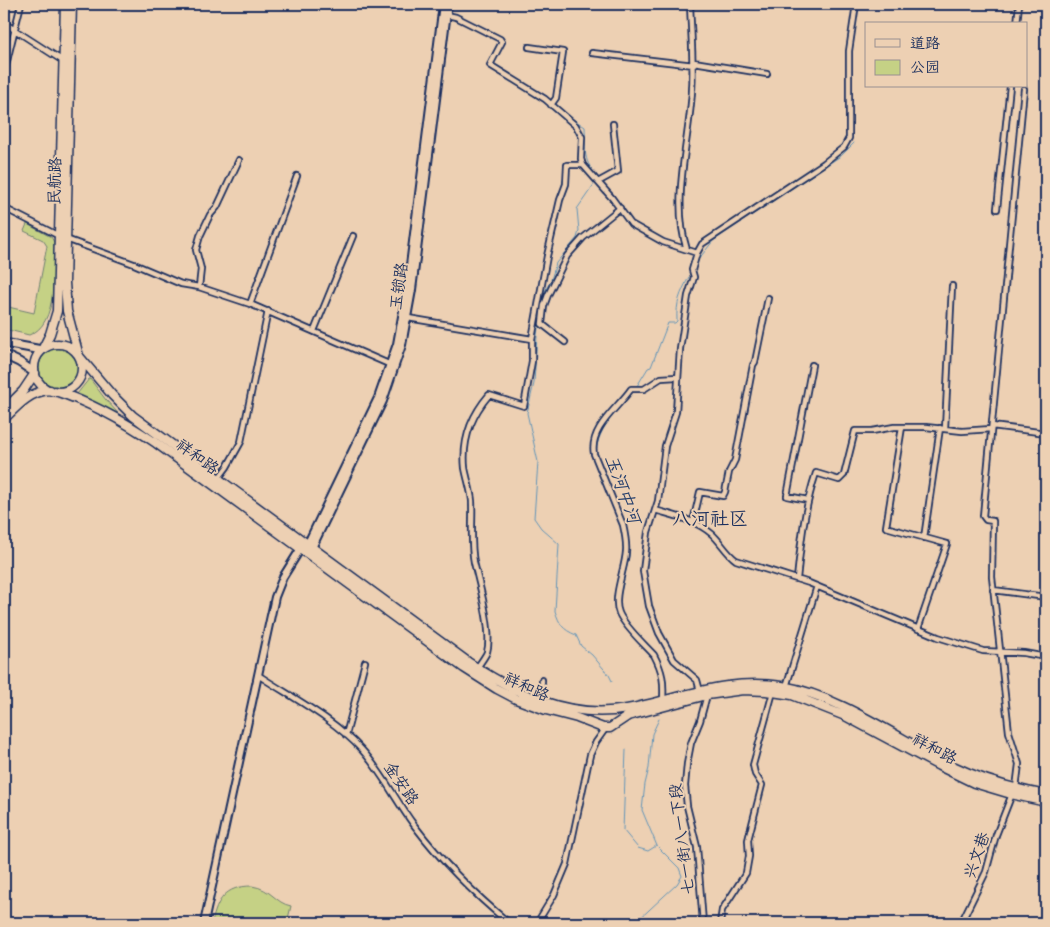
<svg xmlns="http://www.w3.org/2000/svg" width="1050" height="927" font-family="'Playpen Sans','LXGW WenKai TC',sans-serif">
<rect width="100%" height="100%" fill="#edd0b3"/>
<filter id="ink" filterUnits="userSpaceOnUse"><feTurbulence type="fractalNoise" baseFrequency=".02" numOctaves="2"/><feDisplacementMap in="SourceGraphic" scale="10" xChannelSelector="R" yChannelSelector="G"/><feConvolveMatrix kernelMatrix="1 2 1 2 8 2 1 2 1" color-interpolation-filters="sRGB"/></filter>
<g filter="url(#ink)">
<path fill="#c5d185" stroke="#708072" d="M27,224L51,237L54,242C53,269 59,325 29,335L4,329V306L34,313L47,246L43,240L24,231Z
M39 368a20 20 0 1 1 40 0a20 20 0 1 1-40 0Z
M89,379H90L106,400L118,413L78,396L77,394Z
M252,886C272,889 275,903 291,906L287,923H212C217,900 225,886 252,886Z"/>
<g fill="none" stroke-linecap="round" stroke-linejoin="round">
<path stroke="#6294b8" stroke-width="1" d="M564,113L585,127C586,145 582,157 593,171
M595,183L577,209L579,231L577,238L556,263L551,280L542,297L537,336L534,383L527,413L538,462L534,518L541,528L559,544L555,611C560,625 562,629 576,635L581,646L592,655L609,675L612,681
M695,268L698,260L713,241L842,155L854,143
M637,386L648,368L651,367L668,323H675L677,321C676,302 680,294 689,277
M596,453C598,426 617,412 633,391
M619,601L629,556L627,536
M620,610L626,620L653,651
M661,666L666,679V694
M626,750L623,830L638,848L648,851L656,846
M635,923L677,884L682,876L679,868L657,846L642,810L645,784L649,768L652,734L659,719"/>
<g stroke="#1b2f5e" stroke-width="8">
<path id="street" d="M447,15L456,17L500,39L502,42L490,65L545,99L576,126L582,137L581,159L583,165L612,198L631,224L663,242L697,253
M4,23L63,61
M1017,24L1019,4
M529,47L563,52L556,98L551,105
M592,53L694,65
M694,62L767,74
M4,73L21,4
M598,182L618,171L613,124
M4,208L59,236
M997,209L1010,86
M66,239L134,264L181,284L199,287L250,304L391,365
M687,250C671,200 689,142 692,91C694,62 691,33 690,4
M199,287L201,269L196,250L200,236L210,215L217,207L239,160
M250,304L297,176
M408,318L532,339
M314,331L353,236
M565,342L542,324L544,306L548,295L567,256L583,238L620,208
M992,426L1046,433
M902,427L886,527L947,544L918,629
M945,429L952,286
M218,479L227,467L241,442L268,311
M808,500L787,496L812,365
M655,510C675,516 696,520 712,534C721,542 726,553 736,560L809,583L938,637L983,651L1024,653L1046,657
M693,522L700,492L723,496L725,492L729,472L735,460L753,365L755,362L768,298
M924,538L940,428
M797,579C801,542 804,509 816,473L839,480L844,475L855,431H872L894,427H926L962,431L991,429
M993,590L1046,597
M477,668C480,663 485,657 487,652C493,631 479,584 474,562C470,542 473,521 472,501C471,490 467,479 465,468C462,439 471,416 489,395L524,406L532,361V339L547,256L560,200L566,184L567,165H583
M258,675C293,698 334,719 362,750C382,772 396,801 414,825C442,862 474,894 509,923
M786,687L817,586
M700,691L697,680L674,660L659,633L649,606L643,571L648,532L658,501L665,446L676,412L680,349L688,296L694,277L692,270L697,253L702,244L824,163L844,147L849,138V51L856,4
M663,700C664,682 663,672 654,655C644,644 625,627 619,613C612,598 625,569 626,552C627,543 625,534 623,525L594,454C589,428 618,408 631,389H644L661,378L677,377
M541,701L542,680
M346,735L365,662
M1016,788L1019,764L1009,732L992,577L993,521L986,520L983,516L1024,89
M537,923L554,895L567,864L590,755L596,742L606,728
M703,923L697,847L687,806L685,786L687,764L691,743L700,721L707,695
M720,923L722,910L746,873L749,856L748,840L762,785L755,774L753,765L773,692
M961,923L986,872L996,835L1012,794"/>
</g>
<g stroke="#1b2f5e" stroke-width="10">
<path id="secondary" d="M306,547L378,398L397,344L407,289L443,4
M311,550L383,401L402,345L412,290L448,4
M204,923L275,597L283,577L301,548"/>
</g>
<g stroke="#1b2f5e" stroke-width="11">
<path id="primary" d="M4,343L42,350
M4,355L19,362L35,373"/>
</g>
<g stroke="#1b2f5e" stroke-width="11">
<path id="highway" d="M72,4L65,283L67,311L79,356L112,395L133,416L468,662C515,693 568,720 627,709C679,699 728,677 782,686C841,696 900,740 953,766C982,780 1014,789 1046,795
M34 368a24 24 0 1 1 48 0a24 24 0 1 1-48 0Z
M42,350L50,334L57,311L65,4
M55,391C92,403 124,421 156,443L464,668L497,689L516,699L546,710L577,718L603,728H610L628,716L707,695L743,690L766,691L792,695L845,716L939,766L974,783L1011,794L1046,802
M4,410L23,391L35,373
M4,419C17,406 30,391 50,390"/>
</g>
<use href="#street" stroke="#edd0b3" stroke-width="4.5"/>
<use href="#secondary" stroke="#edd0b3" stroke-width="6"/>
<use href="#primary" stroke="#edd0b3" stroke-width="7"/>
<use href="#highway" stroke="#edd0b3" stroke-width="8"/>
</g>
</g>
<g text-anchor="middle" stroke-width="4" stroke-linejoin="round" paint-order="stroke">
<g font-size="16" fill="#1b2f5e" stroke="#edd0b3">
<text transform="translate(54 181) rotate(-89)" y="6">民航路</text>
<text transform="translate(398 286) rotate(-82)" y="6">玉锁路</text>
<text transform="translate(198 456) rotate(36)" y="6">祥和路</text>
<text transform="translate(527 686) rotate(24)" y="6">祥和路</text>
<text transform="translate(935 748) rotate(28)" y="6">祥和路</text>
<text transform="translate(402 783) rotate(56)" y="6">金安路</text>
<text transform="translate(681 839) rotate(-97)" y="6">七一街八一下段</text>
<text transform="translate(976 855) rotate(-71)" y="6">兴文巷</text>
</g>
<g font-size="18" font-style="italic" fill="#27406d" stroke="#edd0b3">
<text transform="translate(623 489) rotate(70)" y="6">玉河中河</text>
</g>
<g font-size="19" fill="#1b2f5e" stroke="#edd0b3">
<text x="710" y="525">八河社区</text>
</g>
</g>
<rect width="1050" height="927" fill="none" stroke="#edd0b3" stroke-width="20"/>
<rect x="10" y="10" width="1030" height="907" fill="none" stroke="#1b2f5e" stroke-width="2" filter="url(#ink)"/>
<rect x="865" y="22" width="162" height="65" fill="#edd0b3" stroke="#999091"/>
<rect x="875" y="39" width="25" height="8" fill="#edd0b3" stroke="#999091"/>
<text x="910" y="48" font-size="15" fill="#1b2f5e">道路</text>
<rect x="875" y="60" width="25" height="15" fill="#c5d185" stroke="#999091"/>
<text x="910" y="72" font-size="15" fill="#1b2f5e">公园</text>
</svg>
